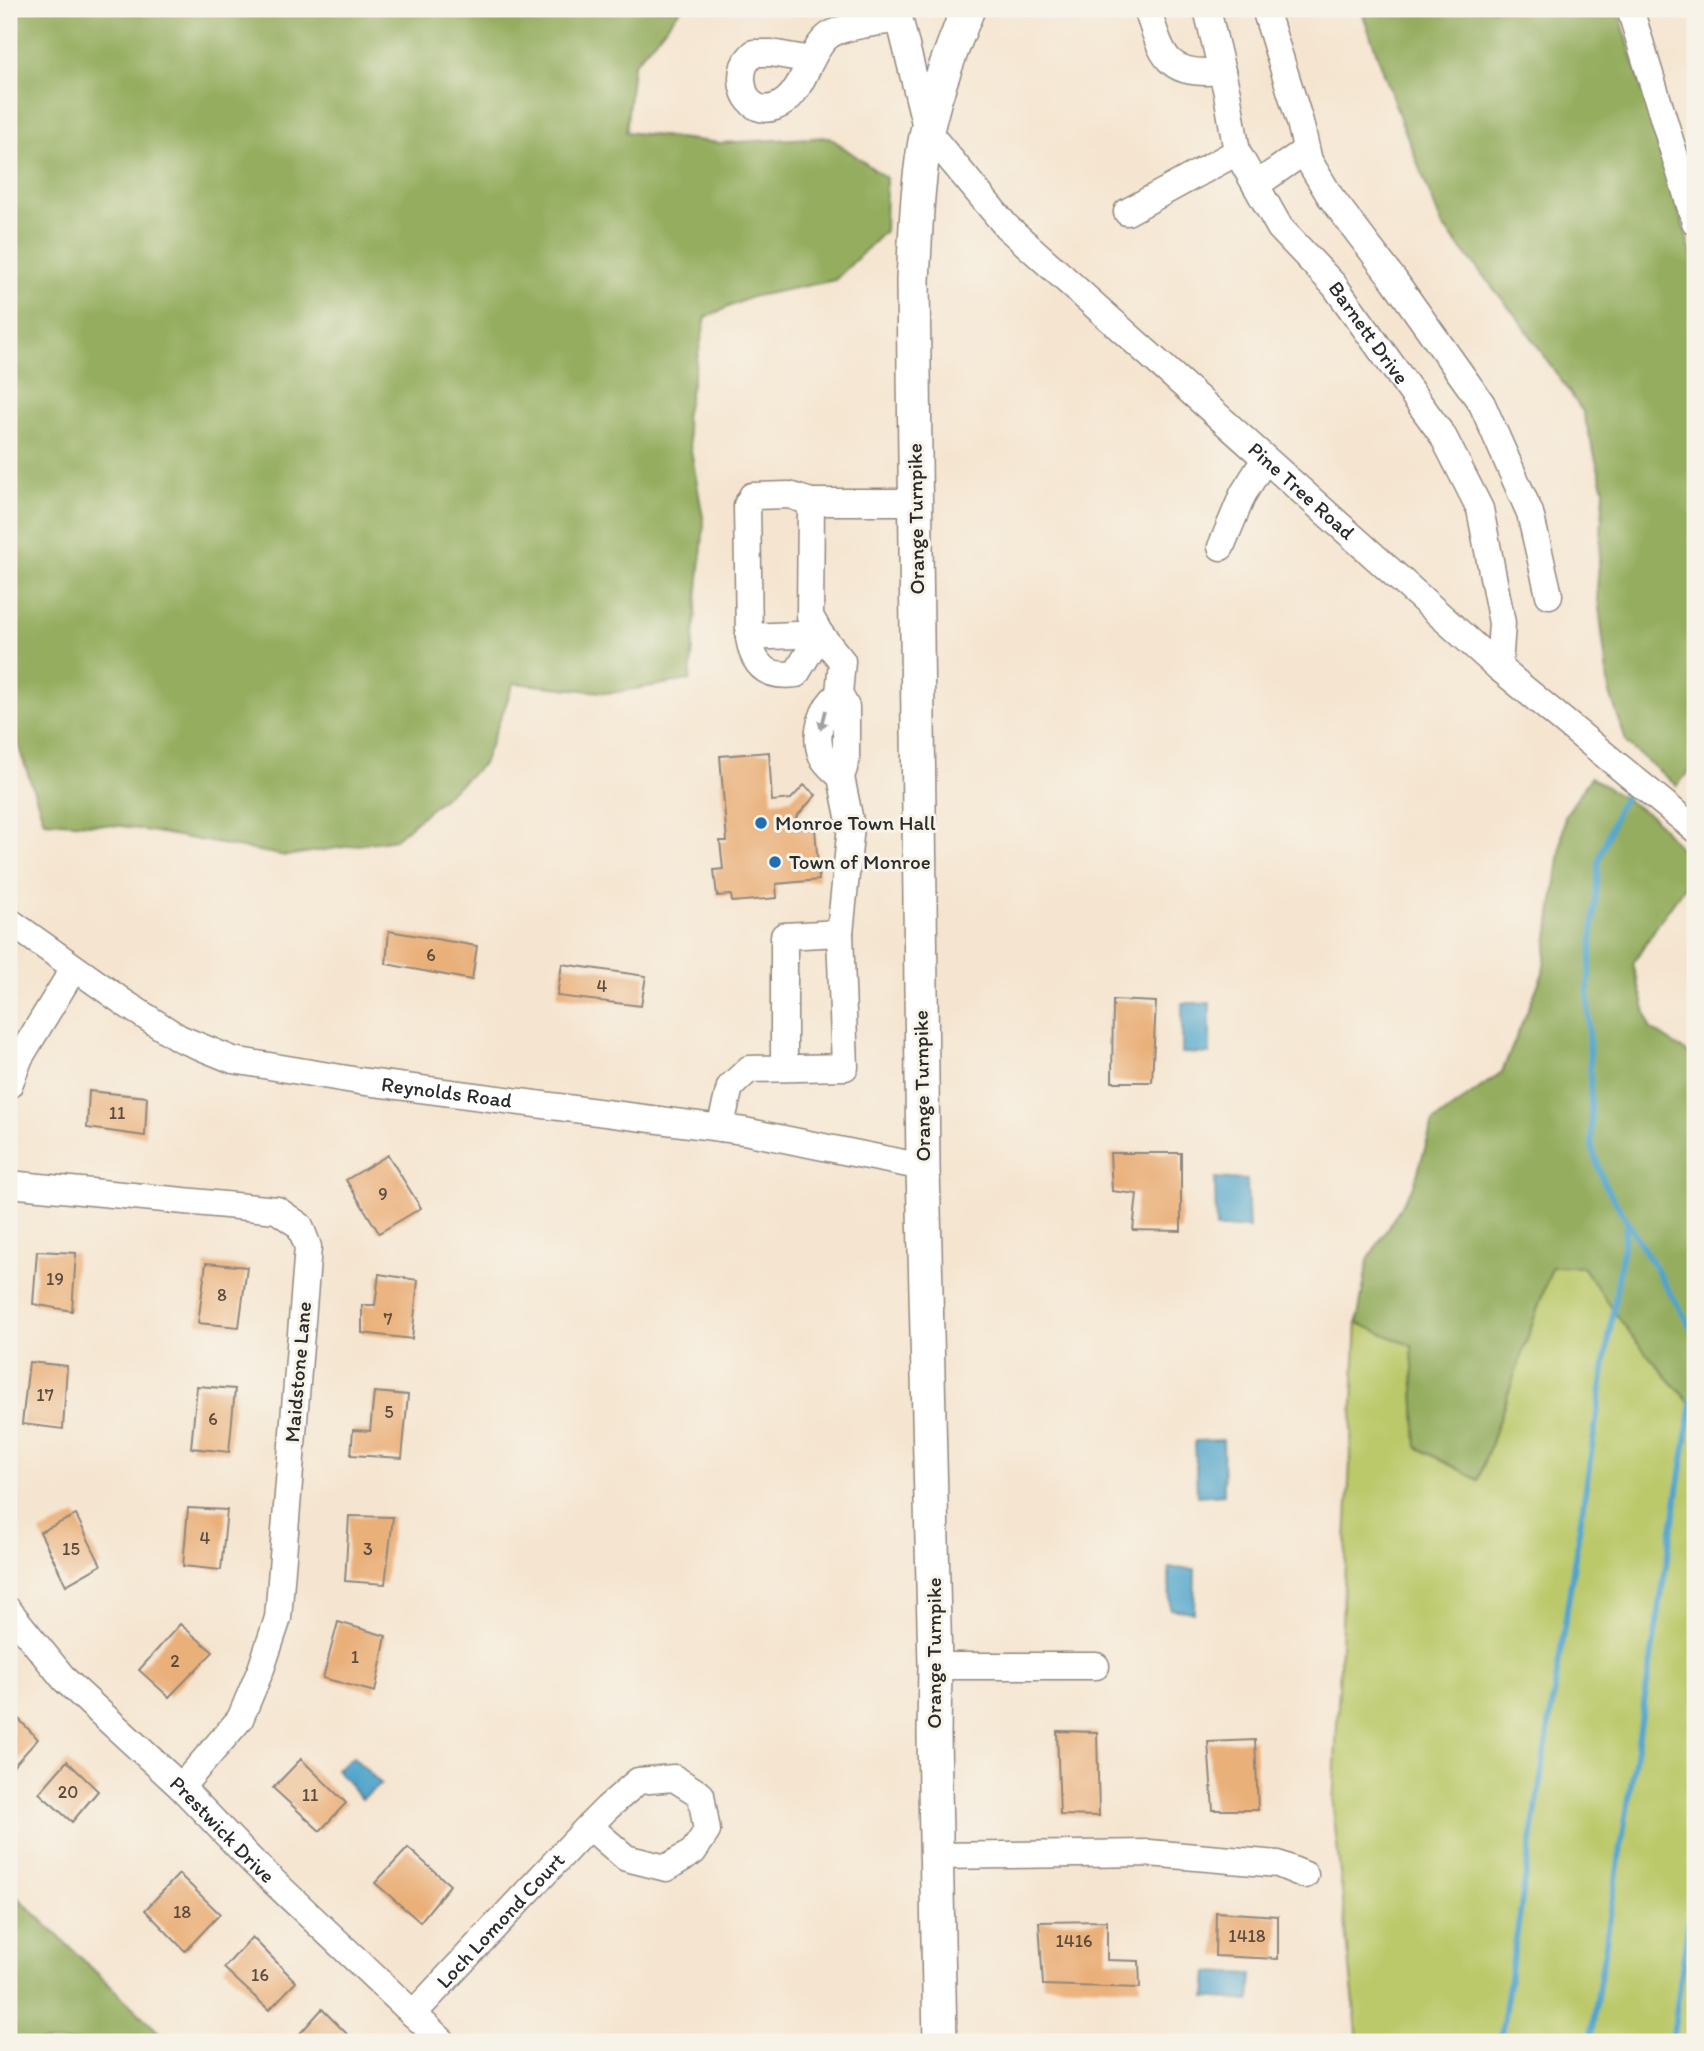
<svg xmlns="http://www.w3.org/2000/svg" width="1704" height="2051" font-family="Itim,sans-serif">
<rect width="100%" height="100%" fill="#f7f3e8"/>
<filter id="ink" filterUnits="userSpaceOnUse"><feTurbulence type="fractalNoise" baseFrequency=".0143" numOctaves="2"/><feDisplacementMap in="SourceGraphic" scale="14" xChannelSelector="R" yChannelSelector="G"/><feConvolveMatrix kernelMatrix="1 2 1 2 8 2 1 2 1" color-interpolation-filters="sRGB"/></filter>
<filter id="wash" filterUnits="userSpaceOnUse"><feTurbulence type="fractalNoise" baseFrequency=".00686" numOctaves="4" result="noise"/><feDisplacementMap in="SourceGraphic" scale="28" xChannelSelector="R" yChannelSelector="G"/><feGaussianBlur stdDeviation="1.57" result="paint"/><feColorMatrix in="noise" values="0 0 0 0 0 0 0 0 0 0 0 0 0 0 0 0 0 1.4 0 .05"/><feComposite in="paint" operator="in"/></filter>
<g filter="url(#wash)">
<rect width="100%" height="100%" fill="#f5e5d0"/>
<path fill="#bbc96b" stroke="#737a4b" stroke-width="2" d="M1583,1266L1633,1338L1695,1409V2042H1358L1333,1807L1357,1320L1412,1345L1417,1447L1478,1480L1552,1267Z"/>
<path fill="#94ad5f" stroke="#606c45" stroke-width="2" d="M9,9H681L633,65L626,132L720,143L829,137L886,178L885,231L835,280L751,297L706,317L685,417L704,523L690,680L611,693L514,683L483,764L395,839L286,856L122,826L44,821L12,727L9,708Z
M1361,9H1618L1695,265V763L1677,786L1627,744L1609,690L1597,590L1604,490L1583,412L1520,321L1442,225L1401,121Z
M1591,777L1654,818L1695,865V872L1658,924L1633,964L1650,1028L1695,1058V1409L1633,1338L1583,1267H1552L1478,1480L1417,1447L1412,1346L1357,1323L1368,1260L1414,1185L1433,1122L1502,1072L1543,973L1565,816Z
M9,1889L169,2042H9Z"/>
<path fill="#4fa4cb" stroke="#3d687b" stroke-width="2" d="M1182,1003H1210V1054L1182,1053Z
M1215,1178L1247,1180L1249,1228H1216Z
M1223,1440L1224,1494L1197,1496L1195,1441Z
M1169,1568L1195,1569L1194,1612L1170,1609Z
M353,1757L381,1784L362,1799L336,1769Z
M1208,1972L1252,1974L1250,2001L1206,1997Z"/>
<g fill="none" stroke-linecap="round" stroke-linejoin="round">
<path stroke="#4fa4cb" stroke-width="6" d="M1627,794L1618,808L1599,860L1588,989L1592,1147L1604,1183L1695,1334
M1500,2042L1627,1221
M1590,2042L1695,1384
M1672,2042L1695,1875"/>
</g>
<g id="blocks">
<path fill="#eab07a" d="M769,752L772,801L791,799L804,785L816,795L796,817L797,829L815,828L819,880L776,884L777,898L732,902L731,895L717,896L714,870L723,869L720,841H727L720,756Z
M389,931L477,946L472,980L386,964Z
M562,964L646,976L641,1006L557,996Z
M1113,1000L1156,1002L1152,1082H1112Z
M89,1091L147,1097L145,1136L87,1128Z
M1110,1153H1181V1231L1133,1230L1137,1194L1112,1191Z
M388,1155L421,1208L379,1233L346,1180Z
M37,1251L76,1253L72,1311L33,1304Z
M206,1263L247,1267L239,1327L198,1323Z
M379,1274L418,1280L412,1339L362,1333V1305H375Z
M29,1362L67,1366L63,1429L22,1424Z
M197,1386L235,1389L229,1452L191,1448Z
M374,1392L408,1395L402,1458L351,1455L353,1430L370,1431Z
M188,1508L227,1510L221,1570L183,1566Z
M76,1515L101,1565L66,1585L40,1532Z
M349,1516L393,1517L385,1584L345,1581Z
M338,1622L386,1636L375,1692L323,1678Z
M180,1624L213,1652L169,1697L139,1670Z
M9,1709L38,1739L9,1771Z
M1057,1731L1097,1732L1099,1816L1060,1815Z
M1255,1740L1258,1810H1213L1208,1742Z
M301,1759L346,1803L320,1831L273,1788Z
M67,1761L98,1791L72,1822L39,1793Z
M408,1848L450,1885L420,1922L375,1883Z
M179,1874L220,1914L185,1951L145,1910Z
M1216,1912L1278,1916V1959L1215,1956Z
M1107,1921V1960L1139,1961L1140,1988L1043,1985L1039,1922Z
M252,1937L296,1982L269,2010L224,1968Z
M322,2009L355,2042H301L296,2038Z"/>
</g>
</g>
<g filter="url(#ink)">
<use href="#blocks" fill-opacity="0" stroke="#90887e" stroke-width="2"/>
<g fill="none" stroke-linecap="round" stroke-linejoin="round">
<g stroke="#90887e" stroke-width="29">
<g id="minor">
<path id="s1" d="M897,9L927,131L1006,226L1499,668L1695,829"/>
<path d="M1147,9C1163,55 1164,77 1222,71"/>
<path id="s2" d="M1207,9L1227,93L1237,152L1280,228L1334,285L1443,436L1480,509L1502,623L1499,668"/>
<path d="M1265,9L1300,122L1309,161L1330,196L1394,280L1482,404L1530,513L1549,595"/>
<path d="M1630,9L1695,222"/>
<path d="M811,60L771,53H754C750,57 746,61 744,66C737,87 749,116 775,107C803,97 806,57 826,38C839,25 881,23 899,19"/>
<path d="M1256,185L1306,150"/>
<path d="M1127,212L1237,152"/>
<path d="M811,502L789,495L752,496L747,505L749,637L820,634"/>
<path d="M1221,547L1243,494L1265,459"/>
<path d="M749,637C753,666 766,678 796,674L820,634"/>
<path d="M839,694L842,661L820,634L810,616L811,502H916"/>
<path id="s3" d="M9,921L126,1004L179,1038L233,1060L359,1081L744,1131L923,1167"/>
<path d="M840,933L851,826L841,777L846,762V707L839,694C822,707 813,735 822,756C825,764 835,771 841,777"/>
<path d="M9,1085L20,1057L74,968"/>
<path d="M720,1128L730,1087L749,1069L845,1067L840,933L784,936V1068"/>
<path d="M9,1184L277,1210L300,1226L308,1247L278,1618L261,1669L240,1719L181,1787"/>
<path id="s4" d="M9,1611L65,1680L181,1787L254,1863L443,2042"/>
<path d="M935,1666H1096"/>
<path d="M936,1856L1149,1853L1278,1864L1305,1875"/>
<path id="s5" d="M413,2014L589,1826L607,1808L638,1781L674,1778L701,1795L707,1831L693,1852L666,1868L626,1858L589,1826"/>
</g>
</g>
<g stroke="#90887e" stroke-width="36">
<path id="major" d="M940,2042L934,1735L935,1666L923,1167L913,280C916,230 917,180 927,131C936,89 952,48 968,9"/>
</g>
<use href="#minor" stroke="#fff" stroke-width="26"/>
<use href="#major" stroke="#fff" stroke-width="33"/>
</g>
<defs><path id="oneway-solid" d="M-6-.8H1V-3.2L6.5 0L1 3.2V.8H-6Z" transform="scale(1.75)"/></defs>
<use fill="#a0a0a0" href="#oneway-solid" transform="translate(823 720) rotate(104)"/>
</g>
<g fill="#1f6fb2" stroke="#f7f3e8" stroke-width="2.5">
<circle cx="761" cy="823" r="7"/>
<circle cx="775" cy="862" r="7"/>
</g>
<g text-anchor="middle" stroke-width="6" stroke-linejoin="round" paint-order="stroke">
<g font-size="18" fill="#5b4c3f">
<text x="431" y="961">6</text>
<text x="602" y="992">4</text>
<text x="117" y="1119">11</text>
<text x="383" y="1200">9</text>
<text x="55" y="1285">19</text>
<text x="222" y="1301">8</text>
<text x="388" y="1325">7</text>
<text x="45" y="1401">17</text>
<text x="389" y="1418">5</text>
<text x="213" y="1425">6</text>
<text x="205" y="1544">4</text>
<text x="71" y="1555">15</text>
<text x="368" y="1555">3</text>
<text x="355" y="1663">1</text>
<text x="175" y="1667">2</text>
<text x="68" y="1798">20</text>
<text x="310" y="1801">11</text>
<text x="182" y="1918">18</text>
<text x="1247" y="1942">1418</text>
<text x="1074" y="1947">1416</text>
<text x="260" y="1981">16</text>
</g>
<g font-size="21" fill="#2b2b2b" stroke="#f7f3e8">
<text dy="7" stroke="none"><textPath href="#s2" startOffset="371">Barnett Drive</textPath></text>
<text dy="7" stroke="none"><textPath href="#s1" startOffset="646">Pine Tree Road</textPath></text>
<text transform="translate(916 519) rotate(-91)" y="7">Orange Turnpike</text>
<text transform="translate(922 1086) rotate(-91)" y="7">Orange Turnpike</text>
<text dy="7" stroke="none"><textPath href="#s3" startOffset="481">Reynolds Road</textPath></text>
<text transform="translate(298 1372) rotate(-85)" y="7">Maidstone Lane</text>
<text transform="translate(934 1653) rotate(-90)" y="7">Orange Turnpike</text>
<text dy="7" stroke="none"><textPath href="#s4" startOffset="306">Prestwick Drive</textPath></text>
<text dy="7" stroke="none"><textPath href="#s5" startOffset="128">Loch Lomond Court</textPath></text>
</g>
<g font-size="21" fill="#2b2b2b" stroke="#f7f3e8" text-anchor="start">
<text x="775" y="830">Monroe Town Hall</text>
<text x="789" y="869">Town of Monroe</text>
</g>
</g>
<rect width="1704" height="2051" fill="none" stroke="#f7f3e8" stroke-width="35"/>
</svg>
